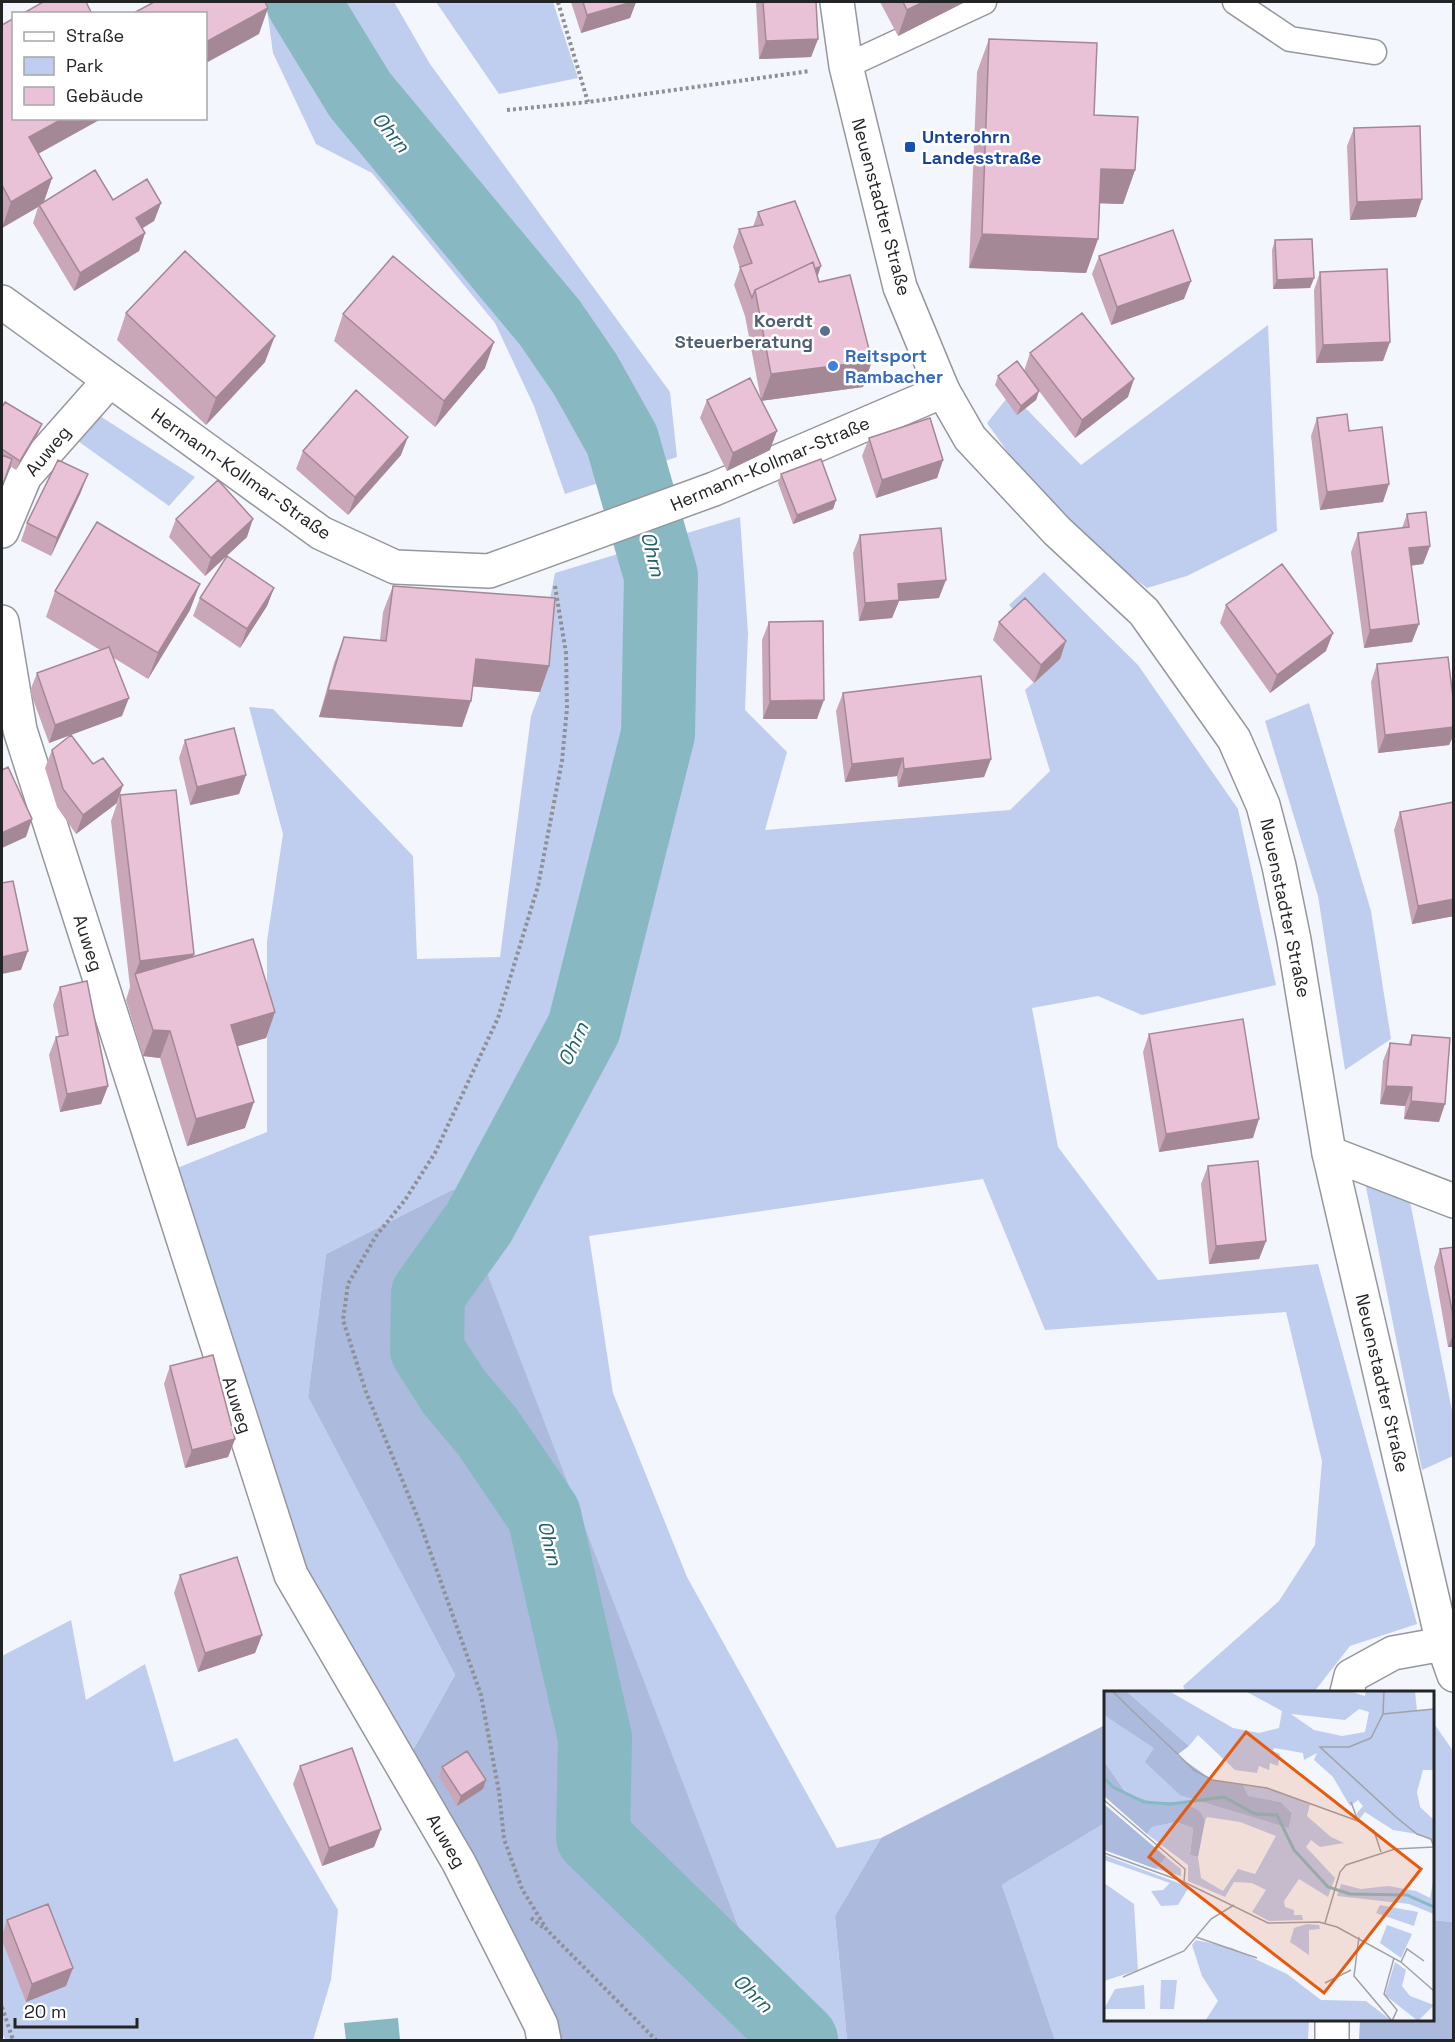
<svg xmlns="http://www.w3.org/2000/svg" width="1455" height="2042" font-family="'Space Grotesk',sans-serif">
<rect width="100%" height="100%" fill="#f4f6fd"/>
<path fill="#bfcdee" d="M266,2H394L430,64L670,392L677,457L565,494L534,406L495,323L372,173L316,144L273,53Z
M436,2H553L578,78L499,94Z
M1268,325L1277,531L1187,576L1147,588L1053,516L987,423L1011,393L1081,465Z
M89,409L195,477L169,506L68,434Z
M740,517L748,633L745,710L787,752L765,830L1010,810L1050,771L1025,690L1059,659L1009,605L1044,572L1138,665L1238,809L1276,985L1142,1015L1098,996L1032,1008L1058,1147L1158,1280L1318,1264L1417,1624L1350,1646L1314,1692H1186L1183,1686L1279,1601L1315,1545L1322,1461L1286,1312L1045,1330L983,1179L589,1236L613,1393L687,1577L837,1848L881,1838L835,1916L847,2040H782L454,1189L326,1254L308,1397L455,1675L403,1768L291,1575L162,1174L267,1132V941L283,834L249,707L273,709L413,856L417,959L500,957L531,716L540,692L545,624L555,573Z
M1309,703L1371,911L1391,1039L1345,1070L1318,896L1265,721Z
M1365,1182L1408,1192L1453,1415V1456L1422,1470Z
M71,1620L86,1700L145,1664L174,1762L237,1738L338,1910L331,1980L313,2040H6L2,2034V1656Z
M1433,1722L1453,1751V1922L1433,1920Z
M1105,1823L1106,2020H1309L1308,2040H1055L1002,1885Z"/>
<path fill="#abbadd" d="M454,1189L477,1247L782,2040H544L403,1768L455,1675L308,1397L326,1254Z
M1105,1725V1823L1002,1885L1055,2040H847L835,1916L881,1838Z
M1433,1920L1453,1922V2040H1359L1360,2020H1432Z"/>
<path fill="#88b9c2" d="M398,2018L400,2040H346L344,2023Z"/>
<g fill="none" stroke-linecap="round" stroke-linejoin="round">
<path stroke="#88b9c2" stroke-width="74" d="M303,2L360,95L550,323L585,374L622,440L661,576L658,734L584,1028L479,1223L428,1294L427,1350L454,1392L487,1431L544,1515L595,1738L593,1837L801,2040"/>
<g stroke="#95979d" stroke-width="27">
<path id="service" d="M1235,2L1290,39L1374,52
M846,66L984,2"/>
</g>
<g stroke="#95979d" stroke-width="36">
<path id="minor" d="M2,531L25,476L109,381
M2,622L20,730L291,1575L459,1863L541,2025L544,2040
M1329,1153L1454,1201"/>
</g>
<g stroke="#95979d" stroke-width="36">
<path id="tertiary" d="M2,302L321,533L395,567L489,571L714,489L943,391
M1347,1692L1351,1676L1393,1653L1443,1644
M1332,2040V2020"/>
</g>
<g stroke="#95979d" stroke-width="36">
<path id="secondary" d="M837,2L846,66L900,287L943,391L970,438L1057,531L1144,612L1234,739L1263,805L1279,866L1294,940L1329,1153L1443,1644L1454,1675"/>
</g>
<path stroke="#8f9095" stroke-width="4" stroke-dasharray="3 3" stroke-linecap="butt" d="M558,2L588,102
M507,110L588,102L810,71
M555,586L566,653L567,708L562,761L538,886L498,1018L435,1153L405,1200L376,1236L348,1284L343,1320L366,1392L420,1523L481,1695L499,1792L504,1839L522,1889L547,1930L656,2040
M531,1918L544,1928
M2,2007L13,2040"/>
<use href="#service" stroke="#fff" stroke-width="24"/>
<use href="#minor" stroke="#fff" stroke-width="33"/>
<use href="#tertiary" stroke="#fff" stroke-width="33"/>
<use href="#secondary" stroke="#fff" stroke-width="33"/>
</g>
<path fill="#c9a7b9" d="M571,2H636L630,18L581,33Z
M756,2H816L818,39L811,57L759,59Z
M880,2H965L898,36Z
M2,25L39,154L52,178L44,202L113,200L161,203L154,221L142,228L145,233L139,251L74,291L33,223L38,207L2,228Z
M989,39L1094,115L1135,170L1123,204L1100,203L1098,239L1086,273L969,268L977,72Z
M1354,128L1416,217L1350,220L1347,146Z
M758,212L817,277L819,282L872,361L863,387L761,401L770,450L727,471L700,418L707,400H761L745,316L734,285L740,268L733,247L739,229L753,227Z
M1275,240L1314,278L1310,288L1273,289L1272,250Z
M1099,256L1184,299L1111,325L1092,274Z
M1320,272L1383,361L1316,363L1314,290Z
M126,313L265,362L206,425L117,340Z
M343,314L485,368L435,427L334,341Z
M1030,353L1128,397L1075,438L1039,391L1036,400L1017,415L995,385L998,376L1024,371Z
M2,407L42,424L38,433L16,470L10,466L2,488Z
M1317,418L1349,431L1383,502L1320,510L1311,436Z
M869,438L943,460L937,478L876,498L862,456Z
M303,451L401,455L348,515L296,469Z
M781,474L836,500L833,509L793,524L778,483Z
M81,492L51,556L21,541L27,523Z
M1407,514L1430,546L1423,564L1411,565L1412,642L1364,648L1351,552L1358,533L1402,528Z
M176,519L247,537L205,576L169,537Z
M860,535L939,598L899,601L892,618L859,621L853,553Z
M393,586L549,666L540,692L473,686L462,727L319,717L334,663L344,637L380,640L383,612Z
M274,588L267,606L240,648L193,616L200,598Z
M55,591L190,610L148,679L114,658L122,716L49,743L30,691L37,673L100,650L46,617Z
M1226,605L1326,651L1270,693L1220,623Z
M769,622L817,719H763L762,640Z
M999,622L1066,641L1060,659L1034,683L993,640Z
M1377,664L1454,706V734L1449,745L1378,753L1371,682Z
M843,693L991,759L984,777L898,787L897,776L845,782L836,711Z
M185,740L246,775L239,794L190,805L179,758Z
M52,750L93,764L117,803L76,834L57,807L45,768Z
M120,795L194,954L193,957L275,1012L266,1038L237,1046L245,1128L187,1146L160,1058L143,1056L126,1000L130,987L111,821Z
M1454,802V916L1412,924L1394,830L1400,812Z
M60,987L108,1086L101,1104L60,1112L49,1055L56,1037H59L53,1005Z
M1149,1034L1253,1138L1159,1152L1143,1052Z
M1412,1035L1439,1122L1404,1119L1405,1106L1380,1104L1383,1061L1390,1043L1408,1045Z
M1208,1166L1266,1241L1259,1259L1209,1264L1201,1184Z
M1454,1247V1347H1448L1434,1267L1440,1249Z
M170,1366L235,1439L228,1457L185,1468L164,1384Z
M180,1575L262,1635L255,1653L198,1672L174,1593Z
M300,1766L381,1829L374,1847L322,1866L293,1784Z
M442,1767L483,1789L457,1806L439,1776Z
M7,1920L66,1986L26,2002L2,1940V1936Z"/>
<path fill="#a48896" d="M632,2H636L630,18L581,33L587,15Z
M923,2H965L898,36L907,10Z
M268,8L259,34L206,63V42Z
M818,39L811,57L759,59L766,41Z
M64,118H103L20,164L29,137Z
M1101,169L1135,170L1123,204L1089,203Z
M52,178L43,204L39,205L38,207L2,228L11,202Z
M1422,199L1416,217L1350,220L1357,202Z
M161,203L154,221L130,236L136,218Z
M145,233L139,251L74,291L80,273Z
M982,234L1098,239L1086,273L969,268Z
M821,266L815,284L756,296Z
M1314,278L1310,288L1273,289L1277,280Z
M1191,281L1184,299L1111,325L1117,307Z
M275,336L265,362L206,425L216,398Z
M494,342L485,368L435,427L444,401Z
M1390,342L1383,361L1316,363L1323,345Z
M872,361L863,387L761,401L771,374Z
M1134,379L1128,397L1075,438L1082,420Z
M1039,391L1036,400L1017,415L1021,406Z
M42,424L38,433L16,470L20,461Z
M777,431L770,450L727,471L733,453Z
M408,437L401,455L348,515L355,497Z
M943,460L937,478L876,498L882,480Z
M88,474L81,492L51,556L57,538Z
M1389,484L1383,502L1320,510L1327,492Z
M836,500L833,509L793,524L797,515Z
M253,519L247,537L205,576L211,558Z
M1430,546L1423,564L1402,567L1409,548Z
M946,580L939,598L899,601L892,618L859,621L865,603L898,584Z
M200,584L190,610L148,679L158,653Z
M274,588L267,606L240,648L247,629Z
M1419,624L1412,642L1364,648L1370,630Z
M1333,633L1326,651L1270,693L1277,675Z
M1066,641L1060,659L1034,683L1041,665Z
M476,659L549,666L540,692L466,686Z
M328,690L471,701L462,727L319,717Z
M129,698L122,716L49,743L55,725Z
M824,700L817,719H763L770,701Z
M1454,727V734L1449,745L1378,753L1385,735Z
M903,758L897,776L845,782L852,764Z
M991,759L984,777L898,787L904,769Z
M246,775L239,794L190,805L197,787Z
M123,785L117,803L76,834L83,815Z
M32,819L26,837L2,848V833Z
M1454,899V916L1412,924L1418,906Z
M28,951L21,970L2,974V957Z
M194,954L185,980L135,974L140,961Z
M275,1012L266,1038L221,1051L231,1025Z
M153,1030L170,1031L160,1058L143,1056Z
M108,1086L101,1104L60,1112L67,1094Z
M1386,1086L1412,1087L1405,1106L1380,1104Z
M1411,1101L1445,1104L1439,1122L1404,1119Z
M254,1102L245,1128L187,1146L196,1119Z
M1259,1119L1253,1138L1159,1152L1166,1134Z
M1266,1241L1259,1259L1209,1264L1216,1246Z
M1454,1333V1347H1448Z
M235,1439L228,1457L185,1468L192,1450Z
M262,1635L255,1653L198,1672L205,1653Z
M486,1780L483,1789L457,1806L461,1796Z
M381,1829L374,1847L322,1866L329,1848Z
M73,1968L66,1986L26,2002L32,1984Z"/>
<path fill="#eac2d7" stroke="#a48896" stroke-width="1.5" d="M43,2H86L92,14H22Z
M154,2H265L268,8L206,42V14H132Z
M583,2H632L587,15Z
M763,2H816L818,39L766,41Z
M903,2H923L907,10Z
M14,18V118H64L29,137L52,178L11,202L2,185V25Z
M989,39L1097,43L1094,115L1138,117L1135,170L1101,169L1098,239L982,234Z
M1420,126L1422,199L1357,202L1354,128Z
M95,170L113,200L147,179L161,203L136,218L145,233L80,273L39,205Z
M795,201L821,266L815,269L813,262L755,290L752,298L740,267L752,263L739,229L763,225L758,212Z
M1173,230L1191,281L1117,307L1099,256Z
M1312,239L1314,278L1277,280L1275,240Z
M185,251L275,336L216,398L126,313Z
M393,256L494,342L444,401L343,314Z
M813,262L819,282L850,275L872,361L771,374L755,290Z
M1387,269L1390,342L1323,345L1320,272Z
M1082,313L1134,379L1082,420L1030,353Z
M1017,361L1039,391L1021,406L998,376Z
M750,378L777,431L733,453L707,400Z
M356,390L408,437L355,497L303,451Z
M5,402L42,424L20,461L2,449V407Z
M1347,414L1349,431L1382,427L1389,484L1327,492L1317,418Z
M930,418L943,460L882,480L869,438Z
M2,455L12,459L2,487Z
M821,459L836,500L797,515L781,474Z
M58,460L88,474L57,538L27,523Z
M218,480L253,519L211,558L176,519Z
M1426,512L1430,546L1409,548L1419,624L1370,630L1358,533L1409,527L1407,514Z
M97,522L200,584L158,653L55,591Z
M941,528L946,580L898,584L899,600L865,603L860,535Z
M227,556L274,588L247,629L200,598Z
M1282,564L1333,633L1277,675L1226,605Z
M393,586L555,598L549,666L476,659L471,701L328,690L344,637L386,641Z
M1025,598L1066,641L1041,665L999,622Z
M823,621L824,700L770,701L769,622Z
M109,647L129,698L55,725L37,673Z
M1448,657L1454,706V727L1385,735L1377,664Z
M981,676L991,759L904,769L903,758L852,764L843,693Z
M234,728L246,775L197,787L185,740Z
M71,735L93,764L103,758L123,785L83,815L63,789L52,750Z
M8,767L32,819L2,833V770Z
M176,790L194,954L140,961L120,795Z
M1454,802V899L1418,906L1400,812Z
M13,881L28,951L2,957V883Z
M253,939L275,1012L231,1025L254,1102L196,1119L170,1031L153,1030L135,974Z
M87,981L108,1086L67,1094L56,1037L68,1035L60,987Z
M1243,1019L1259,1119L1166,1134L1149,1034Z
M1412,1035L1450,1038L1445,1104L1411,1101L1412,1087L1386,1086L1390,1043L1411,1045Z
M1258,1161L1266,1241L1216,1246L1208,1166Z
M1454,1247V1321L1440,1249Z
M213,1355L235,1439L192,1450L170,1366Z
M237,1557L262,1635L205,1653L180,1575Z
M352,1748L381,1829L329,1848L300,1766Z
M467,1751L486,1780L461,1796L442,1767Z
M48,1904L73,1968L32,1984L7,1920Z"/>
<rect fill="#1a4fb4" stroke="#fff" stroke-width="2" x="904" y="141" width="12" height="12" rx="3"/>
<circle fill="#5c6f8a" stroke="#fff" stroke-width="2" cx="825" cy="331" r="6"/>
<circle fill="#3f7fe0" stroke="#fff" stroke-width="2" cx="833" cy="366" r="6"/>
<g text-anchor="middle" stroke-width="5" stroke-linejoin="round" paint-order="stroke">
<g font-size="18" font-weight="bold" fill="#164399" stroke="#fff" text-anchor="start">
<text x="922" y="143">Unterohrn<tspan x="922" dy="21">Landesstraße</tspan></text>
</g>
<g font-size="18" fill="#232426" stroke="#fff">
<text transform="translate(881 207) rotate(75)" y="6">Neuenstadter Straße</text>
<text transform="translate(48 451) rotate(-50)" y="6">Auweg</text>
<text transform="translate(770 464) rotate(-23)" y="6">Hermann-Kollmar-Straße</text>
<text transform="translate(241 474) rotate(35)" y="6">Hermann-Kollmar-Straße</text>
<text transform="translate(1285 908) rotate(78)" y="6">Neuenstadter Straße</text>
<text transform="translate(88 943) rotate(72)" y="6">Auweg</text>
<text transform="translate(1382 1383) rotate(77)" y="6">Neuenstadter Straße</text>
<text transform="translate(237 1405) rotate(72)" y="6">Auweg</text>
<text transform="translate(446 1841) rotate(60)" y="6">Auweg</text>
</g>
<g font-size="18" font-weight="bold" fill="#4e5e75" stroke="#fff" text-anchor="end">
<text x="813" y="327">Koerdt<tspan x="813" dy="21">Steuerberatung</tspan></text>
</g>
<g font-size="18" font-weight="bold" fill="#366cbe" stroke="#fff" text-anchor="start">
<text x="845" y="362">Reitsport<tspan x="845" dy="21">Rambacher</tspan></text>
</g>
<g font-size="20" font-style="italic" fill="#20616c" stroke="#fff">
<text transform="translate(391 132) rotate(50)" y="7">Ohrn</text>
<text transform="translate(653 554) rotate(76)" y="7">Ohrn</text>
<text transform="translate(573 1044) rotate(-65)" y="7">Ohrn</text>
<text transform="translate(550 1543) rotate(76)" y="7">Ohrn</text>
<text transform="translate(753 1993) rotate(44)" y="7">Ohrn</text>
</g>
</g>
<g transform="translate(1104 1691)">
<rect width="330" height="330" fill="#f4f6fd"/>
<path d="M22,0H65L129,37L155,42L175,37L178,20L141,0H245L261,5L262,0H311L313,20L330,18V79H319L313,101L316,116L330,129V156L329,150L313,143L289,139L261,121L254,130L253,122L259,115L254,109L246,115L229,86L210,69L213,62L200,69L199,62L170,57L169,60L176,63L174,75L166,72L165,79L155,75L153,82L131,79L94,44L85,55ZM255,18L265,21L261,41L238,45L210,39L187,23L241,29ZM0,24L185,137L188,122L177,111L143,105L139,94L163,97L206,113L203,125L227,146L240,152L216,156L207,149L202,156L231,187L224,206L195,188L180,210L181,216L190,219V224H198L199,229L165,230L148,221L162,199L148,192L130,191L121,206L84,190V174L43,143L48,136L72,131L89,137L86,164L94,166L97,187L119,200L134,178L151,183L172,145L136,131L103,126L101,130L97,121L81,111H48L22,102L0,70ZM0,164L85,196L74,214L57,215L47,200L59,199L66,192L0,169ZM62,166L77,178V185L52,178ZM330,186V223L305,213L233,205L237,193L257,198L284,195L312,200L326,207ZM0,192L30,213L34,279L0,290ZM276,214L314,221L310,235L272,222ZM203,233L215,234L216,238L205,239V264L186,251L190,237ZM283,234L308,243L297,267L276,252ZM92,249L128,257L183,283L217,309L262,310L288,330H101L114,310L98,285L88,254ZM291,271L302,279L298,295L306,305L330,314L314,330L281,304ZM57,289H73L70,318H56ZM40,294L41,318H0L11,298Z" fill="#bfcdee" fill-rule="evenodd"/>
<path d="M0,0H22L85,55L73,64L108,89L139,94L144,105L177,111L188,122L185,137L76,104L41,71L50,57L0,24ZM0,70L22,102L48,111H81L97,121L101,130L94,166L86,164L89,137L72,131L48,136L43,143L0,105ZM0,113L62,166L52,178L0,159Z" fill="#abbadd"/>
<path fill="none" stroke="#88b9c2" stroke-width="3" d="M0,87L9,96L40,111L67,113L120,106L151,123L173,124L190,159L224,196L246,203L303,204L330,216"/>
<path fill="none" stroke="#a0a2a7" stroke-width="1.5" d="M8,0L90,79L108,89L163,97L254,130L270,140L277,161M280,0L279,23L267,47L245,56H216L292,126L313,143L327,148L330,156M279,23L330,18M0,109L81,178L80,191M247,111L254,130M0,162L80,191L164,232L215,231L233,236L297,271L330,300M221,232L236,181L242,174L291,158L330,156M92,246L153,267M255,246L250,285L288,330L293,319L280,303L290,267M297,271L303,258L320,270M19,286L80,260L107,228L130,214M221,292L247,279"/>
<path fill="#e8590c" fill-opacity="0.15" stroke="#e8590c" stroke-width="3" d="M142,41L317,178L220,302L45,166Z"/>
<rect width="330" height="330" fill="none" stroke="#232426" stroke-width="3"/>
</g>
<rect width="1455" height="2042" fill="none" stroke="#232426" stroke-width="6"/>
<rect x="12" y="12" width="195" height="108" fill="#ffffff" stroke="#a7a7a8" stroke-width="1.5"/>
<rect x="24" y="32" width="30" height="9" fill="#ffffff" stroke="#a7a7a8" stroke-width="1.5"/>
<text x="66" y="42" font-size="18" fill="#232426">Straße</text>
<rect x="24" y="57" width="30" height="18" fill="#bfcdee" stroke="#a7a7a8" stroke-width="1.5"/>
<text x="66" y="72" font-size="18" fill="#232426">Park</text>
<rect x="24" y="87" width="30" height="18" fill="#eac2d7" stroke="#a7a7a8" stroke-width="1.5"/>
<text x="66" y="102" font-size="18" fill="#232426">Gebäude</text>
<path d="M15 2018v9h122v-9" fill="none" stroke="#232426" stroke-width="3"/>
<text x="24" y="2018" font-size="18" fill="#232426" stroke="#ffffff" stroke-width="4.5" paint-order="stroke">20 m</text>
</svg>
